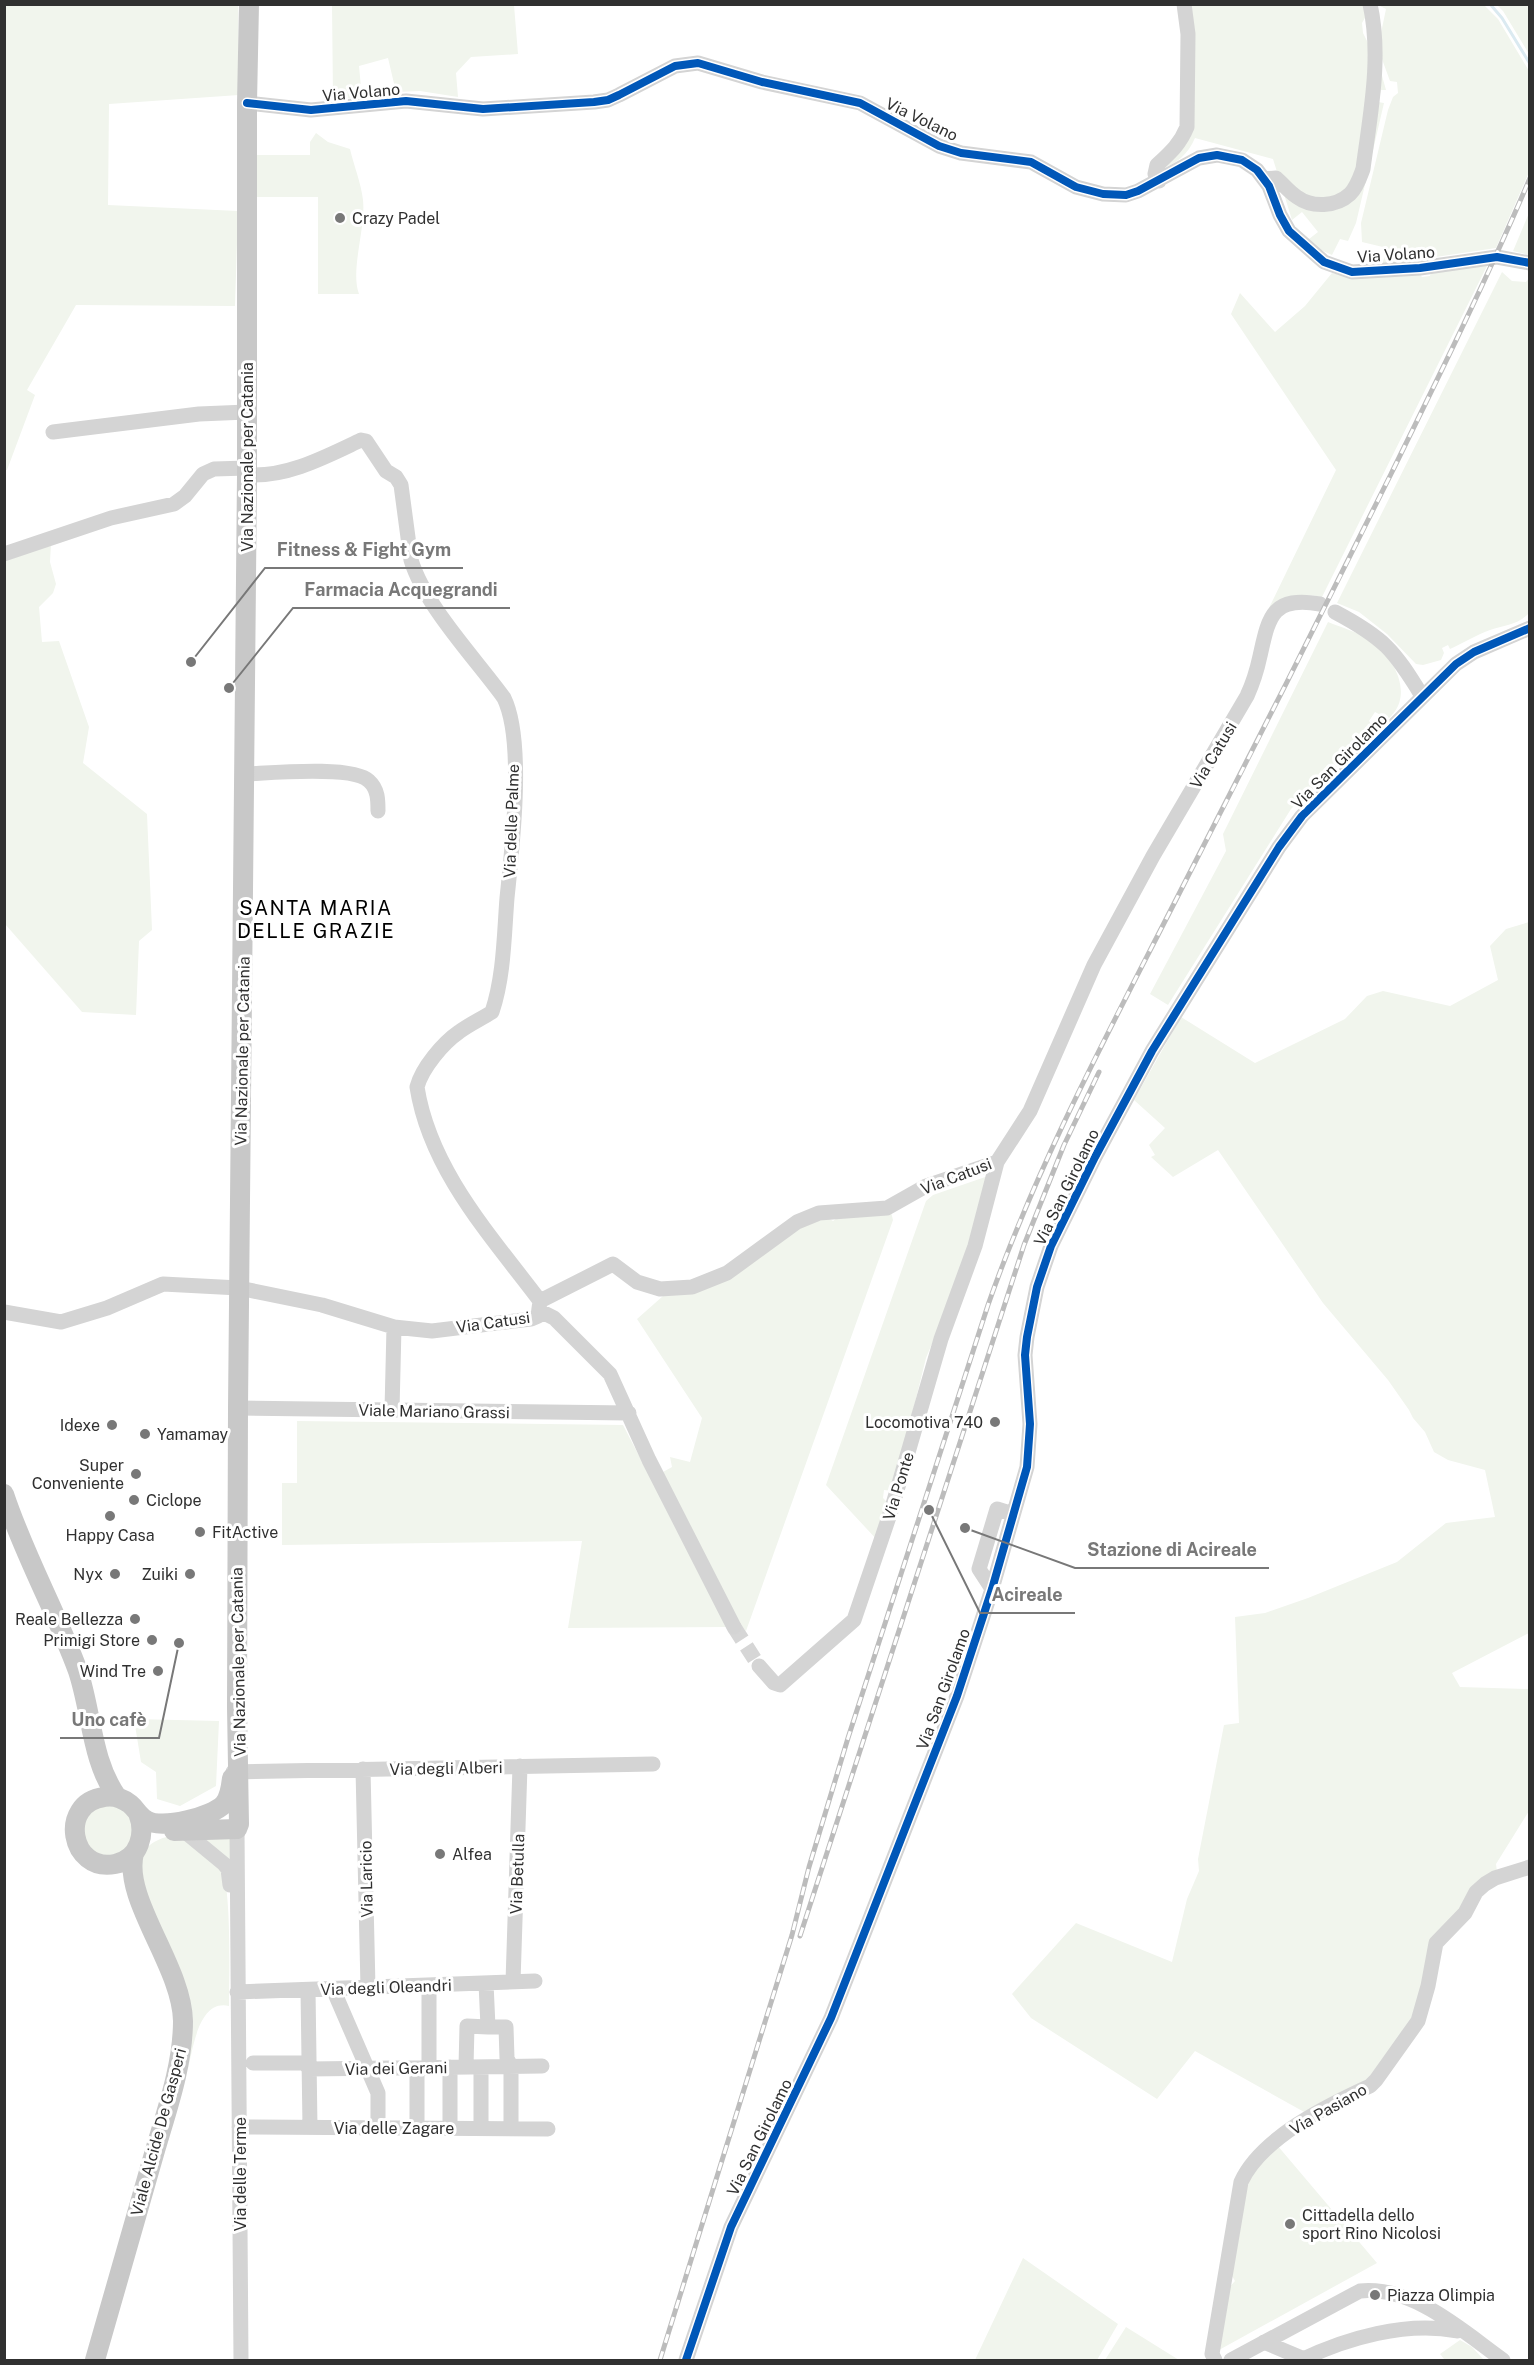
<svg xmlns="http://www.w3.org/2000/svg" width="1534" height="2365" font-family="'Public Sans',sans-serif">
<rect width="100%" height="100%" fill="#fff"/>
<path fill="#f1f5ed" d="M5,5H238L239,95L109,104L108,205L238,211L235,306L76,305L27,390L35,395L7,470H5Z
M332,5H514L518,54L471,57L456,73L458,97L420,91L396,92L388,58L359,66L362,98H333Z
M1186,5H1484L1498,19L1529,71V172L1496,248L1382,265L1387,248L1362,242L1361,223L1388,110L1393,97L1398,93L1397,82L1390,81L1375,40L1381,33L1386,9L1378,5L1369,11L1362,23L1363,33L1379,65L1386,90H1381L1378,102L1384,103L1356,223L1348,241L1340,239L1332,255L1321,250L1309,239L1318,232L1302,212L1292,220L1273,159L1195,138C1188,154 1177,164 1160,169L1182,148Z
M1497,5H1529V54L1503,11Z
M316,133L328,142L350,149C354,166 361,183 363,200C366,228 350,270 359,294H318V197H254L253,155H310V142Z
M1529,213V255L1513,251Z
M1488,264L1322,597C1296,592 1289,597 1268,610L1336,470L1231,314L1240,293L1275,332L1305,306L1332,273C1362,280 1389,277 1419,273L1422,277L1430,276L1431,272Z
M1502,272L1512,281L1526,282L1529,278V613C1518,625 1504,625 1490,630C1476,635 1463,643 1450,649L1448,645L1442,648L1444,653L1441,660L1423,665L1416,664L1387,634L1359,612L1337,603Z
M51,544L50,562L56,584L53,593L39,607L42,642L59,641L89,727L83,763L147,814L152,930L139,941L136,1015L82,1012L5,924L4,559Z
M1328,622C1343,628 1358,632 1371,641C1395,658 1415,696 1388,719L1375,712L1369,721L1372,724L1373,732L1299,805H1295L1291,809L1168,1005L1150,994L1226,851L1223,834Z
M1529,922V1633L1452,1673L1460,1687L1529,1689V1811L1496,1864L1497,1872L1425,1971L1412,2021L1382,2059L1375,2074L1371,2078L1306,2113L1195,2051L1157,2099L1031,2018L1012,1994L1076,1923L1172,1962L1187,1899L1199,1871L1198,1859L1224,1725L1239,1723L1235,1617L1265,1613L1308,1598L1397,1562L1446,1523L1495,1517L1485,1470L1448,1460L1434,1452L1425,1432L1413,1418L1409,1410L1388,1380L1323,1303L1218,1150L1173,1177L1151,1157L1155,1155L1149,1145L1165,1128L1134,1100L1181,1017L1255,1063L1345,1019L1367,996L1383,991L1450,1006L1498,980L1490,946L1506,929Z
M991,1175L973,1245L926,1358L893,1491L884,1490L883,1498L890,1505L879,1542L826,1485L926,1201L933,1195Z
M891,1212L893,1220L746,1631L739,1624L663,1472L672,1467L670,1457L690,1462L702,1418L637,1319L663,1296L695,1290L810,1219L826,1217L833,1221L840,1216Z
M297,1421L623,1425L728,1627L568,1628L582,1541L282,1545V1483H297Z
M134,1719L219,1721L216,1786L180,1806L157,1799L156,1772L141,1762Z
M105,1801L131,1813L134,1842L120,1856L92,1854L79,1823Z
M231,1833L232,1863L199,1834Z
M176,1835C187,1838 215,1857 221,1867C232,1887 229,1979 229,2006C199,1999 193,2048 188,2069L190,2041L143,1893L136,1862C146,1845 156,1838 176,1835Z
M1277,2145L1377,2263L1219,2350L1226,2291L1235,2281L1228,2269L1245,2179Z
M1023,2258L1118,2324L1097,2360H975Z
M1126,2327L1179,2360H1105Z
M1460,2340L1472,2347L1484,2360H1443L1444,2359L1440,2354Z"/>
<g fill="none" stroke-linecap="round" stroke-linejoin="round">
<path stroke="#dbeaf1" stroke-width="3" d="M1490,4L1502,18L1530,64"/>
<path stroke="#d6d6d6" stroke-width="15" stroke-dasharray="15 8" stroke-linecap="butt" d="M734,1627L759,1666"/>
<path stroke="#d4d4d4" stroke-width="15" d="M247,103L311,110L406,101L483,109L594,102L608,100L619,95L675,66L698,63L762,82L860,103L939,146L961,153L1031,162L1076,187L1103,194L1126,195L1138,191L1199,158L1217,155L1242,160L1257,170L1269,186L1280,215L1289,231L1324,262L1352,272L1420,268L1497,257L1530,263
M1264,179L1276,178C1283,184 1289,192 1297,197C1312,208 1336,207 1350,194C1357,187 1360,177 1363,169C1370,115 1382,58 1370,4
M1159,181L1155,174L1157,165C1171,152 1180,144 1187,127L1188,34L1184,4
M53,432L199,414L247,412
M247,475C288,477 325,457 361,440L366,441L386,471L396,477L401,485L411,560C425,606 475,658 504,698C525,741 512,849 507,898C504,936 504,976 492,1012C481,1019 470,1024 459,1032C443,1043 422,1068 417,1087C430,1170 491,1236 540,1301
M4,554L111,518L174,504L185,496L203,474L214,469L247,468
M1335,612C1384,638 1394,650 1422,696
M245,774C270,773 353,765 369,781C378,789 378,800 378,811
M540,1301L613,1264L637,1282L660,1289L692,1287L727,1273L797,1222L819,1213L887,1208L926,1186L997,1162L1030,1111L1094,965L1153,856L1247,696C1253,683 1257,670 1260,656C1269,616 1272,596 1320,604
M540,1311L554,1318L610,1374L649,1460L734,1627
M4,1312L61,1322L107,1308L163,1284L239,1288L322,1305L394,1327L432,1331L531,1319L538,1316L540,1301
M238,1408L629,1413
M392,1410L394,1327
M992,1589L979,1569L997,1509L1013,1514
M759,1666L774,1683L780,1685L854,1620L891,1511L941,1339L975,1246L997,1162
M363,1769L368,1988
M233,1772L653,1764
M237,1829L241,2360
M184,1831L224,1864L228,1869L230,1885
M513,1982L520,1766
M486,1983L488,2027H506L507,2058L511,2067V2128
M429,1985V2068
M333,1989L378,2093V2127
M308,1990L310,2127
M237,1992L535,1981
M253,2063H305L309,2069L542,2066
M450,2067V2128
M466,2067L467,2026L488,2027
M481,2067V2128
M239,2127L548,2129
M417,2128V2068
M1264,2342L1304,2359
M686,2360L731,2227L831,2018L957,1696L992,1589L1027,1467L1030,1424L1025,1355L1027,1337L1037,1287L1051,1246L1095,1157L1152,1051L1279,847L1302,816L1456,664L1474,652L1530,628
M1215,2360L1212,2354L1241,2182C1261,2138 1328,2105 1370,2086L1376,2080L1418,2021L1428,1986L1436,1943L1465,1913L1476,1892L1485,1884L1495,1878L1530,1867
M1231,2360L1360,2291C1414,2286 1461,2330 1503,2360
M1301,2360C1347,2338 1406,2321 1457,2331"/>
<path stroke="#c8c8c8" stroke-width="20" d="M4,1494C24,1555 56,1611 78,1671C92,1713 91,1760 117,1797
M138,1813C146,1833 140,1859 115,1864C70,1873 58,1803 104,1797C113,1795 122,1798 130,1804C136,1809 139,1816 146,1820C161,1830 212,1817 224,1804C230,1797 231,1787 232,1778
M237,1829L239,1824L237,1707L238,1408L247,475V103L249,4
M174,1831L237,1829
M95,2360C115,2292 134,2223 154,2154C166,2112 183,2066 183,2021C182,1966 122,1899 134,1853"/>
<g stroke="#bcbcbc" stroke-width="5">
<path id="rail" d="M800,1936L1024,1245L1064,1145L1099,1072
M660,2360L792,1935L809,1867L848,1738L988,1305C1039,1159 1114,1022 1184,884C1254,748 1323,611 1391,474C1439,376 1487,279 1530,178"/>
</g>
<use href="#rail" stroke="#fff" stroke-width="3" stroke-dasharray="9" stroke-linecap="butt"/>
<g stroke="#fff" stroke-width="11">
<path id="cycleway" d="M247,103L311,110L406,101L483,109L594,102L608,100L619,95L675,66L698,63L762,82L860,103L939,146L961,153L1031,162L1076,187L1103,194L1126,195L1138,191L1199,158L1217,155L1242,160L1257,170L1269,186L1280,215L1289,231L1324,262L1352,272L1420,268L1497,257L1530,263
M686,2360L731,2227L831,2018L957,1696L992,1589L1027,1467L1030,1424L1025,1355L1027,1337L1037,1287L1051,1246L1095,1157L1152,1051L1279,847L1302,816L1456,664L1474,652L1530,628"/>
</g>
<use href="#cycleway" stroke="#0057b8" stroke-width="8"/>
</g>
<g fill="#787878" stroke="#fff" stroke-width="2">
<circle cx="340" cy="218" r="6"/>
<circle cx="995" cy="1422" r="6"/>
<circle cx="112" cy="1425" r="6"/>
<circle cx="145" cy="1434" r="6"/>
<circle cx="136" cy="1474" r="6"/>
<circle cx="134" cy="1500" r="6"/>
<circle cx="110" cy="1516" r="6"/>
<circle cx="200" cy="1532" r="6"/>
<circle cx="115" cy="1574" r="6"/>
<circle cx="190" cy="1574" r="6"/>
<circle cx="135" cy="1619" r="6"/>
<circle cx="152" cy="1640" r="6"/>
<circle cx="158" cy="1671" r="6"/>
<circle cx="440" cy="1854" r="6"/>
<circle cx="1290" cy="2224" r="6"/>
<circle cx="1375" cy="2295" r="6"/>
</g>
<g text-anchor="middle" stroke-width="6" stroke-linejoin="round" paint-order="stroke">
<g font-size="16" fill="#303030" stroke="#fff">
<text transform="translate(361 92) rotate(-5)" y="6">Via Volano</text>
<text transform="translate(922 119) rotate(26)" y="6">Via Volano</text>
<text transform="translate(1396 254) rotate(-4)" y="6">Via Volano</text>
<text transform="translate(247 457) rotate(-90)" y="6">Via Nazionale per Catania</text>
<text transform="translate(1213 755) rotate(-59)" y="6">Via Catusi</text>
<text transform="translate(1339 761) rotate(-45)" y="6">Via San Girolamo</text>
<text transform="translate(511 821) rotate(-88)" y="6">Via delle Palme</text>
<text transform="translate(242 1051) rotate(-89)" y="6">Via Nazionale per Catania</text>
<text transform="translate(956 1176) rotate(-21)" y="6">Via Catusi</text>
<text transform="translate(1066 1187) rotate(-64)" y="6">Via San Girolamo</text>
<text transform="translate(493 1322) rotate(-8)" y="6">Via Catusi</text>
<text transform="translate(434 1411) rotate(1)" y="6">Viale Mariano Grassi</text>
<text transform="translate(898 1486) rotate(-73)" y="6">Via Ponte</text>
<text transform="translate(238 1662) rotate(-91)" y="6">Via Nazionale per Catania</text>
<text transform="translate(943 1689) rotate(-70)" y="6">Via San Girolamo</text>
<text transform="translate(446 1768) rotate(-1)" y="6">Via degli Alberi</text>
<text transform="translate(517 1874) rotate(-88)" y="6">Via Betulla</text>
<text transform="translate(366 1879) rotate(-91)" y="6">Via Laricio</text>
<text transform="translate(386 1987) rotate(-2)" y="6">Via degli Oleandri</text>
<text transform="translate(396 2068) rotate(-1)" y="6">Via dei Gerani</text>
<text transform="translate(1328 2109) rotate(-30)" y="6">Via Pasiano</text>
<text x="394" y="2134">Via delle Zagare</text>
<text transform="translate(158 2132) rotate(-75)" y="6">Viale Alcide De Gasperi</text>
<text transform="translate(759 2137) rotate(-64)" y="6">Via San Girolamo</text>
<text transform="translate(240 2174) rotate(-90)" y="6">Via delle Terme</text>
</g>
<g font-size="16" fill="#303030" stroke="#fff" text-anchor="end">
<text x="352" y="224" text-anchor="start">Crazy Padel</text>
<text x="983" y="1428">Locomotiva 740</text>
<text x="100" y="1431">Idexe</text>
<text x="157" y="1440" text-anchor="start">Yamamay</text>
<text x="124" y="1471">Super<tspan x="124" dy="18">Conveniente</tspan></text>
<text x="146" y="1506" text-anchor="start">Ciclope</text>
<text x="212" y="1538" text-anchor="start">FitActive</text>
<text x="110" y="1541" text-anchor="middle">Happy Casa</text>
<text x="103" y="1580">Nyx</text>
<text x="178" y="1580">Zuiki</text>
<text x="123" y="1625">Reale Bellezza</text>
<text x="140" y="1646">Primigi Store</text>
<text x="146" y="1677">Wind Tre</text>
<text x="452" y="1860" text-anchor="start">Alfea</text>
<text x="1302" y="2221" text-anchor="start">Cittadella dello<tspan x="1302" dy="18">sport Rino Nicolosi</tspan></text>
<text x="1387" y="2301" text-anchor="start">Piazza Olimpia</text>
</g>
<g font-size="20" letter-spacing="1.5" fill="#000" stroke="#fff">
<text x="316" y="915">SANTA MARIA<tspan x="316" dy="23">DELLE GRAZIE</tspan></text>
</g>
</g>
<path fill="none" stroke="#787878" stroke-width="2" d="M191 662L265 568H463M229 688L293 608H510M965 1528L1075 1568H1269M929 1510L980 1613H1075M179 1643L159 1738H60"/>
<g fill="#787878" stroke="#fff" stroke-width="2">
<circle cx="191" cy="662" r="6"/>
<circle cx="229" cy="688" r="6"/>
<circle cx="965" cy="1528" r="6"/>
<circle cx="929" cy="1510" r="6"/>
<circle cx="179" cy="1643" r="6"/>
</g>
<g font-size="18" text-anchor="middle" font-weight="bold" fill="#787878" stroke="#fff" stroke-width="6" stroke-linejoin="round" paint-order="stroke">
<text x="364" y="556">Fitness &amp; Fight Gym</text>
<text x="401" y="596">Farmacia Acquegrandi</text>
<text x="1172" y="1556">Stazione di Acireale</text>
<text x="1027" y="1601">Acireale</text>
<text x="109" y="1726">Uno cafè</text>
</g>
<rect width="1534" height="2365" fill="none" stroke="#303030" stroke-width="12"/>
</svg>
